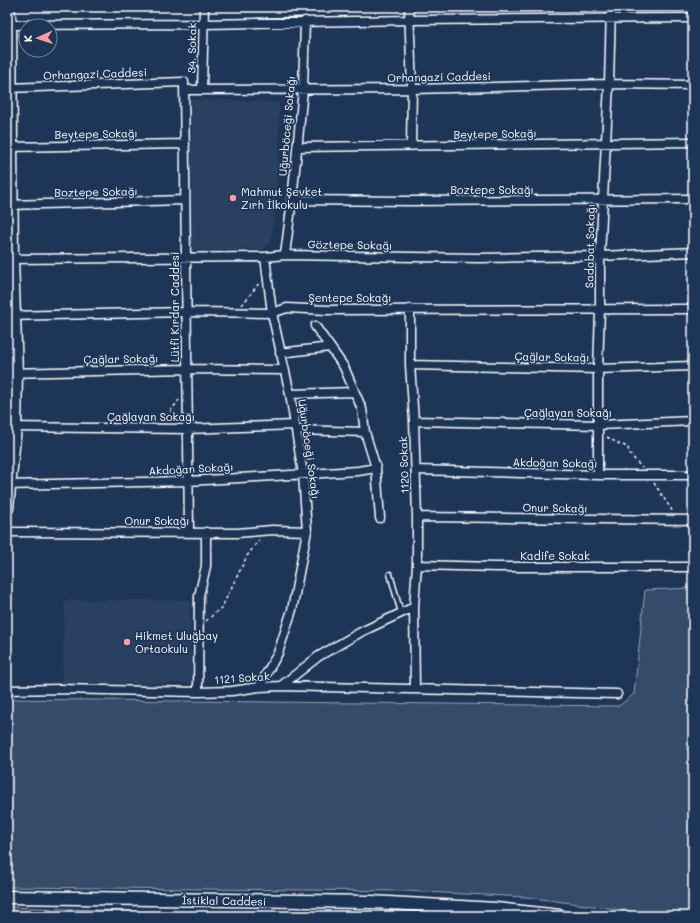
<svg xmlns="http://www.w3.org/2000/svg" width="700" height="923" font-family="Mali,sans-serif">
<rect width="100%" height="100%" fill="#1d3557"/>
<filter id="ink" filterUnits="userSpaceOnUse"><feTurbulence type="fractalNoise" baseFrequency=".025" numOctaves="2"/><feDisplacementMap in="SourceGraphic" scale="8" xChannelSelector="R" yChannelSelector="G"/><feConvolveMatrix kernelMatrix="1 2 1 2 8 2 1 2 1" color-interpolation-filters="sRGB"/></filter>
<g filter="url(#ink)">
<path fill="#2a4161" d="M191,99L279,102V158L271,241L264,249L192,251Z
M65,600H190L192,683L62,684Z"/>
<path fill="#364b69" stroke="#9aa5b4" d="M693,588V916H666L527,897L403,891L7,887V699L619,706L634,694L645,590Z
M7,907L278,916H7Z"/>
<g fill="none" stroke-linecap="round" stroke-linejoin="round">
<g stroke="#fff" stroke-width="7">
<path id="service" d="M390,574L401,613"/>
</g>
<g stroke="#fff" stroke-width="11">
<path id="minor" d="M409,7L412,89L411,146
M7,25L203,24L410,20L693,18
M7,88L184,82L189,531
M185,90L412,89L609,84L693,85
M202,90L204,7
M7,147L185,144
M297,147L693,142
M292,200L410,201L693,199
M8,205L185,200
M285,255L292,200L303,90L305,21
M8,259L265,257L285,255L479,258L600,256L693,252
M7,316L186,312L272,313L287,308L327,310L693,309
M315,326L330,347
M280,353L330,347L344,367L362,409L365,432L376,468L380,518
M410,365L598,369L693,366
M7,373L187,369L284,370
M290,394L354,392
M414,421L599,425L693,421
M7,427L188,429L295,425
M296,430L365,432
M416,470L598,475H693
M598,475V369L600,310V256L609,84L611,7
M7,485L188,481L358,471L376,468
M417,517L693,520
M7,532L237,533L272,530L307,531
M417,565L496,567H693
M414,607L415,689
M281,686L617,694
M259,687L278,653L292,610L307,531L303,474L290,394L272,313L265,257
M7,690L59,689L198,692L232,691L259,687L281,686L319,656L361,632L414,607L417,565V517L414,421L410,365V309
M198,692L199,596L206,566V532"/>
</g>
<g stroke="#fff" stroke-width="15">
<path id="secondary" d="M7,508L15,427L16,373L12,259L10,25L8,7
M7,897L371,902L496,909L560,916"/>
</g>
<path stroke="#fff" stroke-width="1.5" stroke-dasharray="3 3" stroke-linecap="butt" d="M242,305L260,282
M163,421L179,400
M607,437L619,444L628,447L629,453L642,468
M654,483L673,512
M206,621L222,607L247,556L259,540"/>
<use href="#service" stroke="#1d3557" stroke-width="4"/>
<use href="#minor" stroke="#1d3557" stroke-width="8"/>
<use href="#secondary" stroke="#1d3557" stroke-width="12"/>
</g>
</g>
<g fill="#ff9aa2" stroke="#1d3557" stroke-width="1.5">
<circle cx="233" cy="198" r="4"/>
<circle cx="127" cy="642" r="4"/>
</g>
<g text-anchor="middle" stroke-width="3.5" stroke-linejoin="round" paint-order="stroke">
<g font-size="11" fill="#fff" stroke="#1d3557">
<text transform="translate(192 48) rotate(-89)" y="4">34. Sokak</text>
<text transform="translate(95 74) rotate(-2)" y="4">Orhangazi Caddesi</text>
<text transform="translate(439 77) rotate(-1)" y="4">Orhangazi Caddesi</text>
<text transform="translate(287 126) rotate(-85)" y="4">Uğurböceği Sokağı</text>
<text transform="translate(96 134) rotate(-1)" y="4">Beytepe Sokağı</text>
<text transform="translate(495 134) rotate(-1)" y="4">Beytepe Sokağı</text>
<text x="492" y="194">Boztepe Sokağı</text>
<text transform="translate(96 192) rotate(-1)" y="4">Boztepe Sokağı</text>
<text transform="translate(350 245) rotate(1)" y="4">Göztepe Sokağı</text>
<text transform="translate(590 246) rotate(-89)" y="4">Sadabat Sokağı</text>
<text x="350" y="302">Şentepe Sokağı</text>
<text transform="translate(175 307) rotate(-90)" y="4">Lütfi Kırdar Caddesi</text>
<text transform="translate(552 357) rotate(1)" y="4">Çağlar Sokağı</text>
<text transform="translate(121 359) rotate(-1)" y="4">Çağlar Sokağı</text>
<text x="568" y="417">Çağlayan Sokağı</text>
<text x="151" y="421">Çağlayan Sokağı</text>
<text transform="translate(309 449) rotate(82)" y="4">Uğurböceği Sokağı</text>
<text transform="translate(555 463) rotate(1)" y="4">Akdoğan Sokağı</text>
<text transform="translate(404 465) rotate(-92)" y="4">1120 Sokak</text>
<text transform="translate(191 469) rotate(-3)" y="4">Akdoğan Sokağı</text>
<text transform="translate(555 508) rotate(1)" y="4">Onur Sokağı</text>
<text x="157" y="525">Onur Sokağı</text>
<text x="555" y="560">Kadife Sokak</text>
<text transform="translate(242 678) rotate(-4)" y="4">1121 Sokak</text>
<text transform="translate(224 901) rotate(1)" y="4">İstiklal Caddesi</text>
</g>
<g font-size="11" fill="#fff" stroke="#1d3557" text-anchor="start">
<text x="241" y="196">Mahmut Şevket<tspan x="241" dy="13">Zırh İlkokulu</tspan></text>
<text x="135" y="640">Hikmet Uluğbay<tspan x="135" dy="13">Ortaokulu</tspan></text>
</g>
</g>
<rect width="700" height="923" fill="none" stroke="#1d3557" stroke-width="24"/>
<rect x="12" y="12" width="676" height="899" fill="none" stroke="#fff" stroke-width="1.5" filter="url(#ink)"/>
<g transform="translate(38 38) rotate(267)"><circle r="19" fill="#1d3557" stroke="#77869a"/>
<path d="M0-3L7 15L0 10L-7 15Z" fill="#ff9aa2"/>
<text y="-6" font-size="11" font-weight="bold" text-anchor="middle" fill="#ffffff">K</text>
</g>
</svg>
